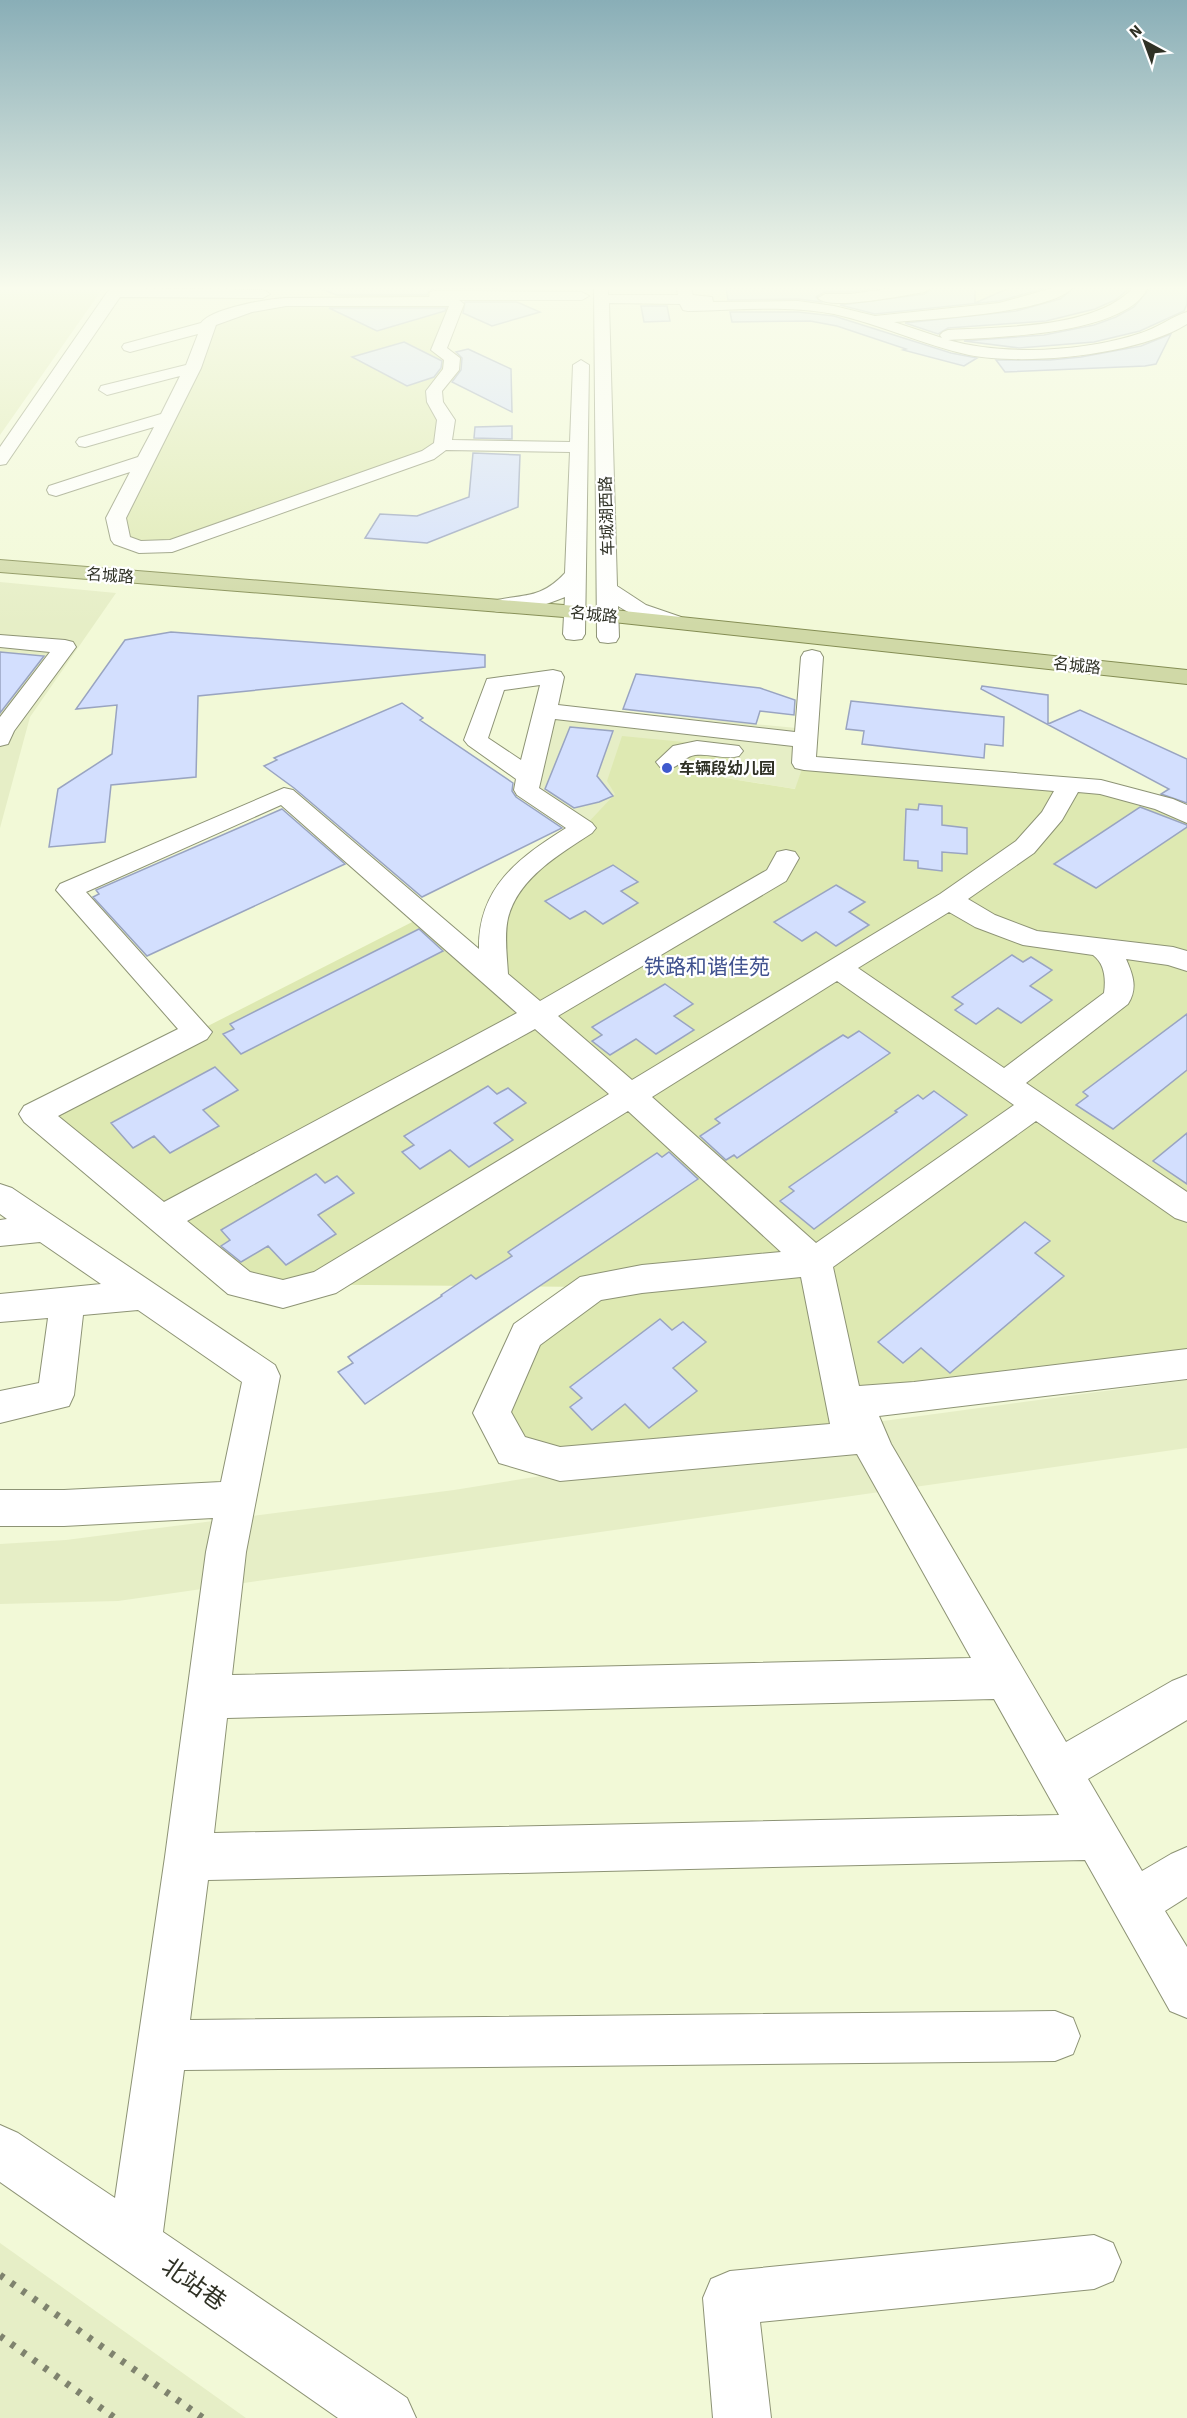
<svg xmlns="http://www.w3.org/2000/svg" width="1187" height="2418" font-family="'Source Sans 3','Noto Sans SC',sans-serif">
<rect width="100%" height="100%" fill="#f2f9d7"/>
<path fill="#e6eec6" d="M0,582L116,593L30,717L0,828Z
M546,704L807,729L804,763L796,789L691,773L583,828L526,790Z
M1187,1380V1448L118,1601L0,1604V1544L66,1540L454,1490L883,1421Z
M0,2243L246,2418H0Z"/>
<path fill="#dee9b2" d="M0,288H103L0,435Z
M269,303L457,304L439,350L452,358L434,391L442,445L172,546L121,540L116,518L209,323Z
M622,736L735,747L725,778L795,789L804,763L1101,787L1187,813V1354L843,1393L852,1439L560,1464L492,1413L527,1335L591,1287L240,1284L35,1114L424,916L493,977L510,889L583,828L615,794L607,781Z"/>
<path fill="#d3dffe" stroke="#99a4c1" stroke-width="1.5" d="M320,288H502V289H435L430,290L427,295H336Z
M726,288H880L851,292H825L816,297L821,302L798,299L728,300Z
M933,288H975V303L1009,288H1046L999,301L875,314L840,305L924,294Z
M1074,288H1130L1115,300L1095,309L1046,321L948,328L938,334L905,323L1016,311L1060,299Z
M1150,288H1187V304L1184,311L1140,331L1094,342L1019,348L964,341L1044,335L1094,325L1116,317L1134,307Z
M465,302H517L540,312L492,326L463,313Z
M641,306H667L670,321L644,322Z
M329,308H446L445,311L377,331Z
M730,312H798L834,316L951,353L977,358L964,366L903,350L906,349L837,326L810,321L732,322Z
M1171,334L1156,364L1145,366L1005,372L996,360H1050L1081,357L1141,346Z
M404,342L442,361L441,368L434,377L407,386L352,357Z
M468,349L511,369L512,412L452,382L461,370L462,358L456,352Z
M512,426V439L474,438L475,427Z
M473,453L520,455L518,507L427,543L365,538L380,514L417,516L469,497Z
M171,632L485,655V667L198,696L196,777L111,785L105,842L49,847L58,789L112,754L117,705L76,709L125,640Z
M0,652L44,656L0,713Z
M636,674L760,688L795,700L794,715L760,711L756,724L623,709Z
M982,686L1048,695V724L1080,710L1187,759V803L1161,794L1169,789L981,689Z
M851,701L1004,717L1003,746L985,744L984,758L862,744L864,731L846,729Z
M402,703L423,718L420,720L513,783L512,791L516,797L562,828L422,897L294,788L264,766L277,760L274,758Z
M570,727L613,731L597,776L613,796L599,802L574,808L545,789Z
M919,804L942,806V825L967,828V854L942,852V871L918,868V861L904,860L906,809L918,810Z
M1140,807L1187,825V827L1096,888L1054,864Z
M282,809L345,864L147,956L93,897L99,894L96,890Z
M613,865L638,882L621,891L638,903L603,924L585,911L570,919L545,901Z
M836,885L865,902L849,912L869,925L836,946L816,932L802,941L774,922Z
M419,929L443,951L241,1054L223,1034L234,1029L230,1024Z
M1012,955L1023,962L1031,957L1052,970L1030,986L1052,1000L1021,1023L998,1008L976,1024L955,1010L963,1004L952,997Z
M665,984L693,1004L674,1016L694,1030L656,1054L636,1039L610,1055L592,1041L602,1035L592,1027Z
M1187,1014V1070L1113,1129L1076,1105L1088,1096L1083,1092Z
M859,1031L890,1053L737,1158L734,1155L726,1160L700,1136L720,1123L715,1119L821,1049L843,1035L848,1038Z
M215,1067L238,1090L203,1110L219,1126L170,1153L154,1136L133,1148L111,1123Z
M488,1086L497,1094L508,1088L526,1103L494,1123L513,1140L469,1167L450,1150L420,1169L402,1152L414,1145L404,1136Z
M934,1091L967,1115L814,1229L780,1201L794,1191L789,1187L897,1112L895,1111L918,1095L923,1099Z
M1187,1133V1184L1153,1161Z
M669,1152L698,1179L365,1404L338,1372L353,1363L348,1357L442,1296L441,1295L471,1275L476,1279L512,1256L508,1252L657,1153L662,1157Z
M316,1174L325,1183L337,1176L354,1193L318,1215L336,1234L286,1265L268,1246L241,1262L221,1246L230,1240L221,1230Z
M1025,1222L1050,1241L1035,1253L1064,1276L950,1373L921,1348L903,1363L878,1342Z
M660,1319L672,1330L683,1322L706,1342L673,1368L697,1391L649,1428L625,1404L592,1430L570,1407L582,1398L570,1387Z"/>
<g fill="none" stroke-linecap="round" stroke-linejoin="round">
<g stroke="#8d9375" stroke-width="2">
<path id="minor" d="M110,288L263,290L270,294L263,298L120,297L6,464L0,465V447Z
M594,288H608V295H678L677,288H691L693,295L712,297L713,302L798,301L834,306L875,316L999,303L1053,288H1072C1050,313 930,319 894,322L942,338L940,335L943,332L948,330C1001,327 1095,329 1133,288H1148C1144,294 1139,301 1133,305C1091,335 999,337 948,340C1005,356 1084,352 1141,333C1157,328 1173,316 1187,312V324C1137,355 1027,366 969,355C923,345 880,324 834,314C786,305 736,310 688,311L683,310L680,304L609,303L617,586L646,605L681,617L684,622L681,627C661,631 634,616 618,606L619,637L616,642L608,643L600,642L597,637Z
M894,288H931L924,292C905,295 829,311 818,298L825,294H851Z
M435,291L582,292L589,296L582,300H459L464,304L447,348L460,358L459,370L442,391L443,402L455,420L452,440L570,442L573,365L581,360L589,365L585,634L582,639L574,640L566,639L563,634L565,597C543,606 513,616 489,610L486,606L489,602C522,593 539,601 565,573L570,452L446,450L434,459L172,552L139,553L114,544L111,540L106,518L130,472L56,496L49,494L47,490L49,486L138,457L154,427L85,447L79,446L76,442L79,438L161,414L180,376L107,395L99,390L101,386L186,365L198,334L130,352L124,350L122,347L124,344L201,323C212,308 267,299 286,298L429,297L430,292ZM286,306H449L431,350L444,360L443,369L426,391L427,402L437,420L434,443L422,451L170,540L141,541L130,537L126,518L201,368L216,325L252,312Z
M0,635L65,640L73,642L76,647L14,731L8,744L0,746V717L50,652L0,647Z
M812,650L820,652L823,657L816,757L1101,780L1173,799L1187,805V823L1155,809L1100,794L1078,792L1062,820L1034,853L968,899L995,915L1037,931L1173,947L1187,951V971L1168,965L1126,959C1133,975 1138,988 1128,1004L1026,1083L1187,1192V1222L1175,1218L1036,1121L833,1267L859,1386L914,1382L1187,1349V1379L879,1416L891,1444L1066,1742L1172,1681L1187,1675V1720L1088,1779L1142,1871L1171,1854L1187,1847V1897L1165,1911L1187,1947V2018L1170,2011L1085,1860L208,1880L190,2020L1055,2011L1073,2018L1080,2036L1073,2054L1055,2061L184,2070L163,2232L407,2398L416,2418H338L0,2182V2125L18,2133L115,2198L165,1857L206,1552L213,1518L64,1526H0V1490H64L221,1482L242,1382L138,1310L83,1315L74,1395L69,1406L0,1423V1391L39,1383L48,1318L0,1322V1294L101,1284L40,1242L0,1246V1220L7,1219L0,1214V1184L12,1188L275,1365L280,1376L246,1552L232,1675L971,1658L857,1454L560,1481L499,1463L473,1413L514,1324L580,1277L642,1265L781,1252L628,1111L336,1293L283,1308L228,1294L24,1122L19,1114L24,1106L178,1029L56,890L60,884L284,788L293,790L479,949C478,888 518,858 566,828L517,795L514,790L516,779L468,745L464,740L487,679L553,670L561,672L564,677L558,705L795,732L801,657L804,652ZM540,685L521,760L488,738L504,690ZM555,719L793,746L792,763L795,768L804,770L1054,791L1042,812L1016,841L940,894L632,1080L558,1016L786,881L799,858L795,852L786,850L777,852L767,870L540,1001L508,974C507,956 504,935 508,918C518,878 560,854 592,833L596,828L592,823L539,788ZM281,805L517,1013L164,1202L58,1116L207,1039L212,1032L86,892ZM949,912L975,927L1023,945L1093,955C1105,964 1106,979 1104,993L1004,1068L858,968ZM837,981L1014,1105L816,1243L652,1097ZM535,1029L609,1094L314,1272L283,1280L250,1272L187,1221ZM801,1277L830,1424L560,1447L525,1437L511,1412L540,1345L601,1300L642,1293ZM994,1699L1059,1815L214,1833L227,1718Z
M697,741L739,746L743,751L739,756C725,760 710,753 695,755C679,758 680,772 660,767L656,762L673,746Z
M1094,2235L1113,2243L1121,2262L1113,2281L1094,2289L760,2322L771,2418H713L703,2298L711,2279L730,2271Z"/>
</g>
<g stroke="#848d53" stroke-width="2">
<path id="major" d="M0,560L576,606L1187,670V684L576,618L0,572Z"/>
</g>
<use href="#minor" fill="#fff" fill-rule="evenodd"/>
<use href="#major" fill="#d0d9a7" fill-rule="evenodd"/>
<path stroke="#7f836e" stroke-width="7" stroke-dasharray="4.5 9" stroke-linecap="butt" d="M0,2275L203,2418
M0,2336L115,2418"/>
</g>
<linearGradient id="sky" x2="0" y2="1"><stop stop-color="#89aeb7"/><stop offset="0.46" stop-color="#f9fced"/><stop offset="1" stop-color="#f9fced" stop-opacity="0"/></linearGradient>
<rect width="1187" height="626" fill="url(#sky)"/>
<circle fill="#3f5acd" stroke="#fff" stroke-width="2" cx="667" cy="768" r="6"/>
<g text-anchor="middle" stroke-width="4.5" stroke-linejoin="round" paint-order="stroke">
<g font-size="16" fill="#2f3125" stroke="#fff">
<text transform="translate(606 516) rotate(-92)" y="6">车城湖西路</text>
<text transform="translate(110 575) rotate(4)" y="6">名城路</text>
<text transform="translate(594 614) rotate(6)" y="6">名城路</text>
<text transform="translate(1077 665) rotate(6)" y="6">名城路</text>
</g>
<g font-size="16" font-weight="bold" fill="#2f3125" stroke="#fff" text-anchor="start">
<text x="679" y="774">车辆段幼儿园</text>
</g>
<g font-size="21" fill="#40528e" stroke="#fff">
<text x="707" y="974">铁路和谐佳苑</text>
</g>
<g font-size="24" fill="#2f3125" stroke="#fff">
<text transform="translate(194 2284) rotate(35)" y="8">北站巷</text>
</g>
</g>
<g transform="translate(1145 42) rotate(319)" stroke="#ffffff" stroke-width="4.5" paint-order="stroke">
<path d="M0-4.5L10 22L0 15L-10 22Z" fill="#2f3125"/>
<text y="-9" font-size="16" font-weight="bold" text-anchor="middle" fill="#2f3125">N</text>
</g>
</svg>
